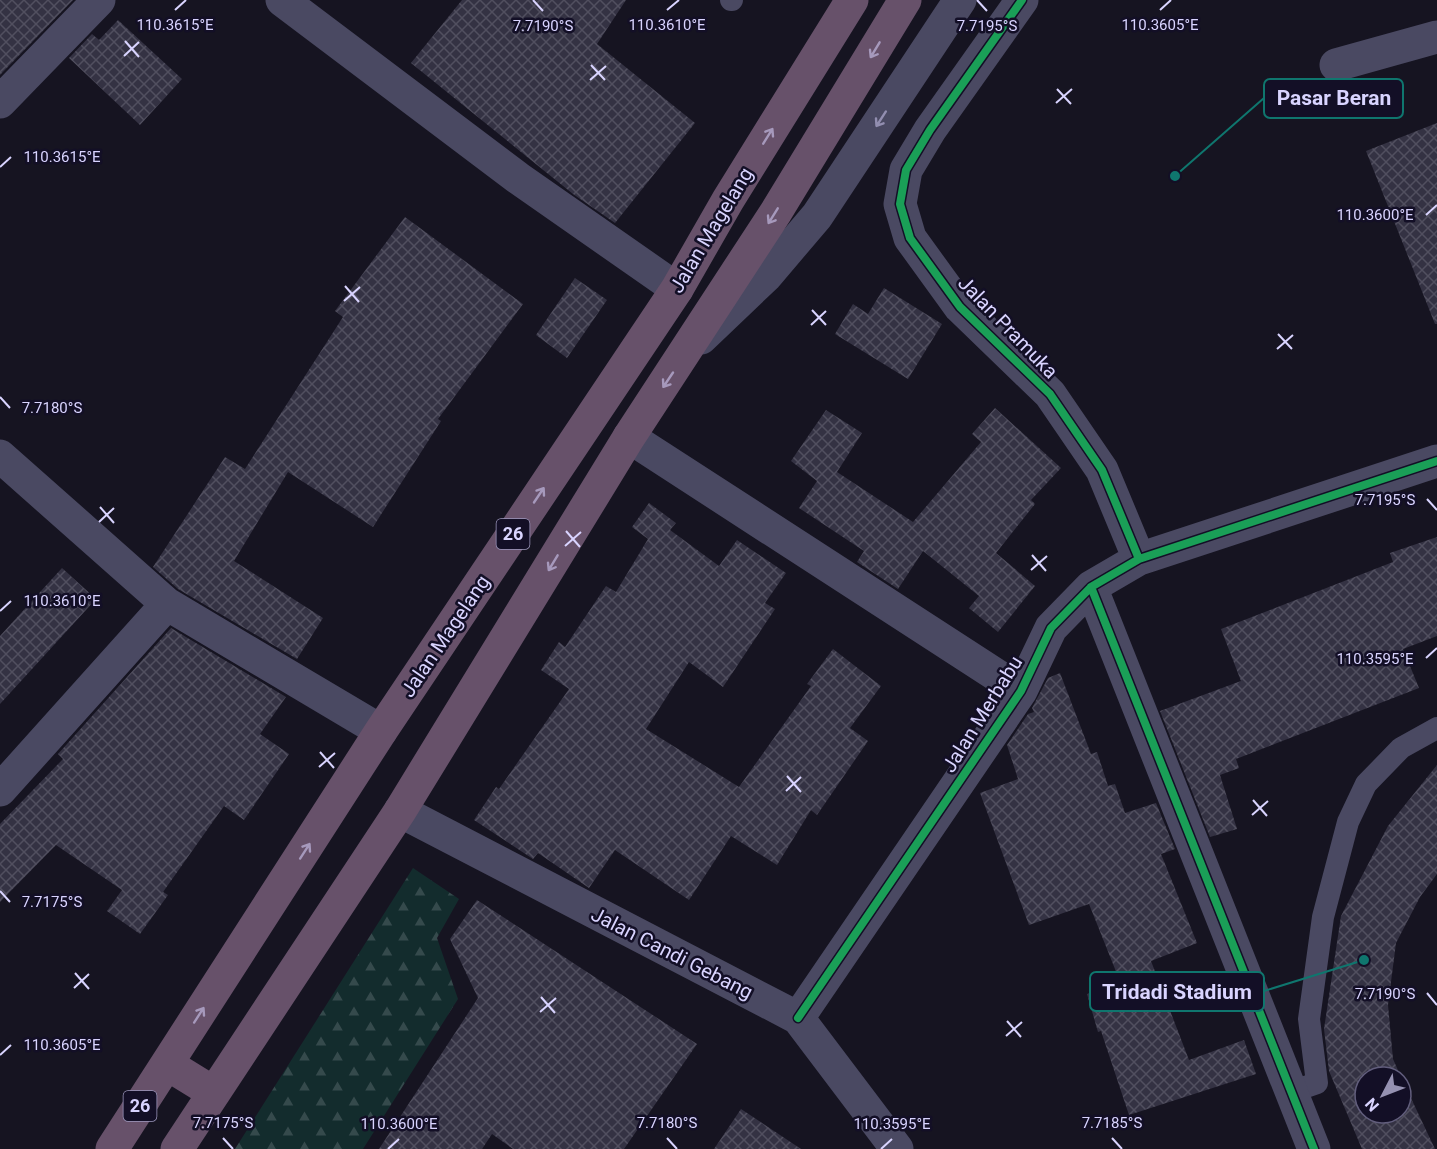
<svg xmlns="http://www.w3.org/2000/svg" width="1437" height="1149" font-family="Roboto,sans-serif">
<defs>
<pattern id="forest-firs" width="22" height="20" patternUnits="userSpaceOnUse" patternTransform="scale(1.5)"><rect width="22" height="20" fill="#132c2d"/><path d="M5 1l3.5 6h-7zM16 11l3.5 6h-7z" fill="#354a4c"/></pattern>
<pattern id="building-cross-hatch" width="8" height="8" patternUnits="userSpaceOnUse" patternTransform="scale(1.5)"><rect width="8" height="8" fill="#343243"/><path d="M0 0l8 8M0 8l8-8" fill="none" stroke="#514f5f"/></pattern>
</defs>
<rect width="100%" height="100%" fill="#161421"/>
<path fill="url(#forest-firs)" d="M413,868L459,899L437,938L458,999L363,1149H235Z"/>
<path fill="url(#building-cross-hatch)" d="M0,0H73L0,75Z
M462,0H626L597,44L695,123L615,223L573,194L411,63Z
M118,20L182,79L140,125L69,58L92,34L99,40Z
M1437,123V324H1435L1366,151Z
M405,217L523,304L438,419L441,421L373,527L288,472L234,561L323,618L297,659L178,589L153,567L225,457L245,469L343,317L335,311Z
M575,278L607,300L567,358L536,335Z
M884,288L942,324L908,379L835,334L853,304L868,314Z
M995,408L1061,468L1031,500L1035,504L996,553L1035,586L998,632L969,608L979,596L923,551L898,589L857,562L864,551L799,508L817,481L791,461L826,410L862,433L837,472L913,522L981,442L972,434Z
M649,503L676,523L670,530L719,566L737,540L786,573L765,603L775,609L723,687L689,662L646,729L739,787L811,686L807,684L833,649L881,686L850,728L868,741L817,815L811,810L777,865L731,836L689,900L615,850L589,888L538,853L533,859L474,820L496,787L499,789L569,689L541,670L559,642L565,647L606,586L616,592L648,539L632,527Z
M1437,537V636L1403,649L1419,688L1236,759L1239,768L1220,775L1237,829L1210,837L1160,711L1241,681L1221,629L1393,562L1390,553Z
M62,568L96,599L0,704V636Z
M171,628L286,697L260,734L289,754L244,820L224,806L163,892L168,895L140,934L107,911L122,890L56,845L0,902V824L63,759L58,754Z
M1060,673L1091,754L1097,752L1108,786L1115,784L1125,813L1156,803L1175,849L1161,854L1197,943L1151,961L1189,1060L1244,1040L1256,1074L1129,1115L1101,1031L1098,1032L1087,994L1121,984L1089,904L1029,925L980,793L1018,779L1007,745L1028,714L1034,712L1032,708L1048,678Z
M1437,765V874L1420,897L1396,943L1388,1005L1393,1059L1401,1077H1365V1113H1401V1077L1435,1149H1362L1329,1071L1324,1029L1341,916L1388,826Z
M477,900L697,1044L624,1149H513L492,1134L482,1149H379L478,998L450,939Z
M741,1109L801,1149H714Z"/>
<g fill="none" stroke-linecap="round" stroke-linejoin="round">
<path stroke="#4a4962" stroke-width="22" d="M731,0H732
M1291,1092L1317,1083L1309,1019L1323,917L1348,822L1366,784L1401,748L1437,728"/>
<path stroke="#4a4962" stroke-width="33" d="M282,0L518,178L677,289
M1022,0L930,130L906,170L900,204L910,238L960,307L1050,394L1102,470L1139,559
M1336,65L1437,37
M0,102L99,0
M701,338L766,276L817,216L960,0
M629,437L1021,691
M0,456L167,604L381,731
M1091,587L1314,1149
M0,790L167,604
M400,811L798,1018L897,1149
M798,1018L1021,691L1051,628L1091,587L1139,559L1437,461"/>
<path stroke="#67516a" stroke-width="33" d="M167,1064L214,1093
M112,1149L381,731L677,289L728,200L852,0
M177,1149L400,811L629,437L776,212L905,0"/>
<g stroke="#130f26" stroke-width="11">
<path id="cycleway" d="M1022,0L930,130L906,170L900,204L910,238L960,307L1050,394L1102,470L1139,559
M1091,587L1314,1149
M798,1018L1021,691L1051,628L1091,587L1139,559L1437,461"/>
</g>
<use href="#cycleway" stroke="#1a9f57" stroke-width="8"/>
</g>
<defs><path id="oneway-shaft" d="M-6 0H5M1.5-3L5.5 0L1.5 3" fill="none" stroke-width="1.6" stroke-linecap="round" stroke-linejoin="round" transform="scale(1.5)"/></defs>
<g stroke="#a699bc">
<use href="#oneway-shaft" transform="translate(875 50) rotate(121)"/>
<use href="#oneway-shaft" transform="translate(768 136) rotate(-58)"/>
<use href="#oneway-shaft" transform="translate(773 216) rotate(122)"/>
<use href="#oneway-shaft" transform="translate(668 380) rotate(124)"/>
<use href="#oneway-shaft" transform="translate(539 495) rotate(-56)"/>
<use href="#oneway-shaft" transform="translate(553 563) rotate(121)"/>
<use href="#oneway-shaft" transform="translate(305 851) rotate(-57)"/>
<use href="#oneway-shaft" transform="translate(199 1015) rotate(-57)"/>
</g>
<use stroke="#928eb0" href="#oneway-shaft" transform="translate(881 119) rotate(123)"/>
<path fill="none" stroke="#d9d4ff" stroke-width="2" d="M533,0L543,11M977,0L987,11M175,10L186,0M667,10L679,0M1160,10L1171,0M125,41L139,57M124,56L139,42M591,65L605,80M590,80L606,66M1057,89L1071,104M1056,103L1072,89M0,167L11,157M1426,215L1437,205M345,286L359,302M344,301L360,287M812,310L826,325M811,325L826,311M1278,334L1292,349M1277,349L1293,335M0,397L10,408M1427,499L1437,510M100,507L114,523M99,522L114,508M566,531L580,547M565,546L581,532M1032,555L1046,571M1031,570L1047,556M0,611L11,601M1426,658L1437,648M320,752L334,768M319,767L335,753M787,776L801,792M786,791L801,777M1253,800L1267,816M1252,815L1268,801M0,891L10,902M75,973L89,989M74,988L89,974M1427,993L1437,1005M541,997L555,1013M540,1012L556,998M1007,1021L1021,1037M1006,1036L1022,1022M0,1055L11,1045M223,1138L233,1149M667,1138L677,1149M1112,1138L1122,1149M388,1149L399,1139M881,1149L892,1139"/>
<g text-anchor="middle" stroke-width="5" stroke-linejoin="round" paint-order="stroke">
<g fill="#130f26" stroke="#9e99be" stroke-width="1.5">
<rect x="496.5" y="519" width="33" height="30" rx="4.5"/>
<rect x="123.5" y="1091" width="33" height="30" rx="4.5"/>
</g>
<g font-size="18" font-weight="bold" fill="#d9d4ff">
<text x="513" y="540">26</text>
<text x="140" y="1112">26</text>
</g>
<g font-size="20" fill="#d9d4ff" stroke="#130f26">
<text transform="translate(711 230) rotate(-59)" y="7">Jalan Magelang</text>
<text transform="translate(1008 327) rotate(46)" y="7">Jalan Pramuka</text>
<text transform="translate(445 636) rotate(-56)" y="7">Jalan Magelang</text>
<text transform="translate(982 714) rotate(-58)" y="7">Jalan Merbabu</text>
<text transform="translate(672 953) rotate(27)" y="7">Jalan Candi Gebang</text>
</g>
</g>
<g font-size="15" text-anchor="middle" fill="#d9d4ff" stroke="#130f26" stroke-width="5" stroke-linejoin="round" paint-order="stroke">
<text x="175" y="30">110.3615°E</text>
<text x="667" y="30">110.3610°E</text>
<text x="1160" y="30">110.3605°E</text>
<text x="987" y="31">7.7195°S</text>
<text x="543" y="31">7.7190°S</text>
<text x="62" y="162">110.3615°E</text>
<text x="1375" y="220">110.3600°E</text>
<text x="52" y="413">7.7180°S</text>
<text x="1385" y="505">7.7195°S</text>
<text x="62" y="606">110.3610°E</text>
<text x="1375" y="664">110.3595°E</text>
<text x="52" y="907">7.7175°S</text>
<text x="1385" y="999">7.7190°S</text>
<text x="62" y="1050">110.3605°E</text>
<text x="223" y="1128">7.7175°S</text>
<text x="667" y="1128">7.7180°S</text>
<text x="1112" y="1128">7.7185°S</text>
<text x="399" y="1129">110.3600°E</text>
<text x="892" y="1129">110.3595°E</text>
</g>
<path fill="none" stroke="#0f766e" stroke-width="2" d="M1175 176L1264 98M1364 960L1264 991"/>
<g fill="#0f766e" stroke="#130f26" stroke-width="2">
<circle cx="1175" cy="176" r="6"/>
<circle cx="1364" cy="960" r="6"/>
</g>
<g fill="#130f26" stroke="#0f766e" stroke-width="2">
<rect x="1264" y="79" width="139" height="39" rx="6"/>
<rect x="1090" y="972" width="174" height="39" rx="6"/>
</g>
<g font-size="21" text-anchor="middle" font-weight="bold" fill="#d9d4ff">
<text x="1334" y="105">Pasar Beran</text>
<text x="1177" y="999">Tridadi Stadium</text>
</g>
<g transform="translate(1383 1095) rotate(228)"><circle r="28" fill="#130f26" stroke="#625e7d" stroke-width="1.5"/>
<path d="M0-4.5L10 22L0 15L-10 22Z" fill="#9591b1"/>
<text y="-9" font-size="16" font-weight="bold" text-anchor="middle" fill="#d9d4ff">N</text>
</g>
</svg>
